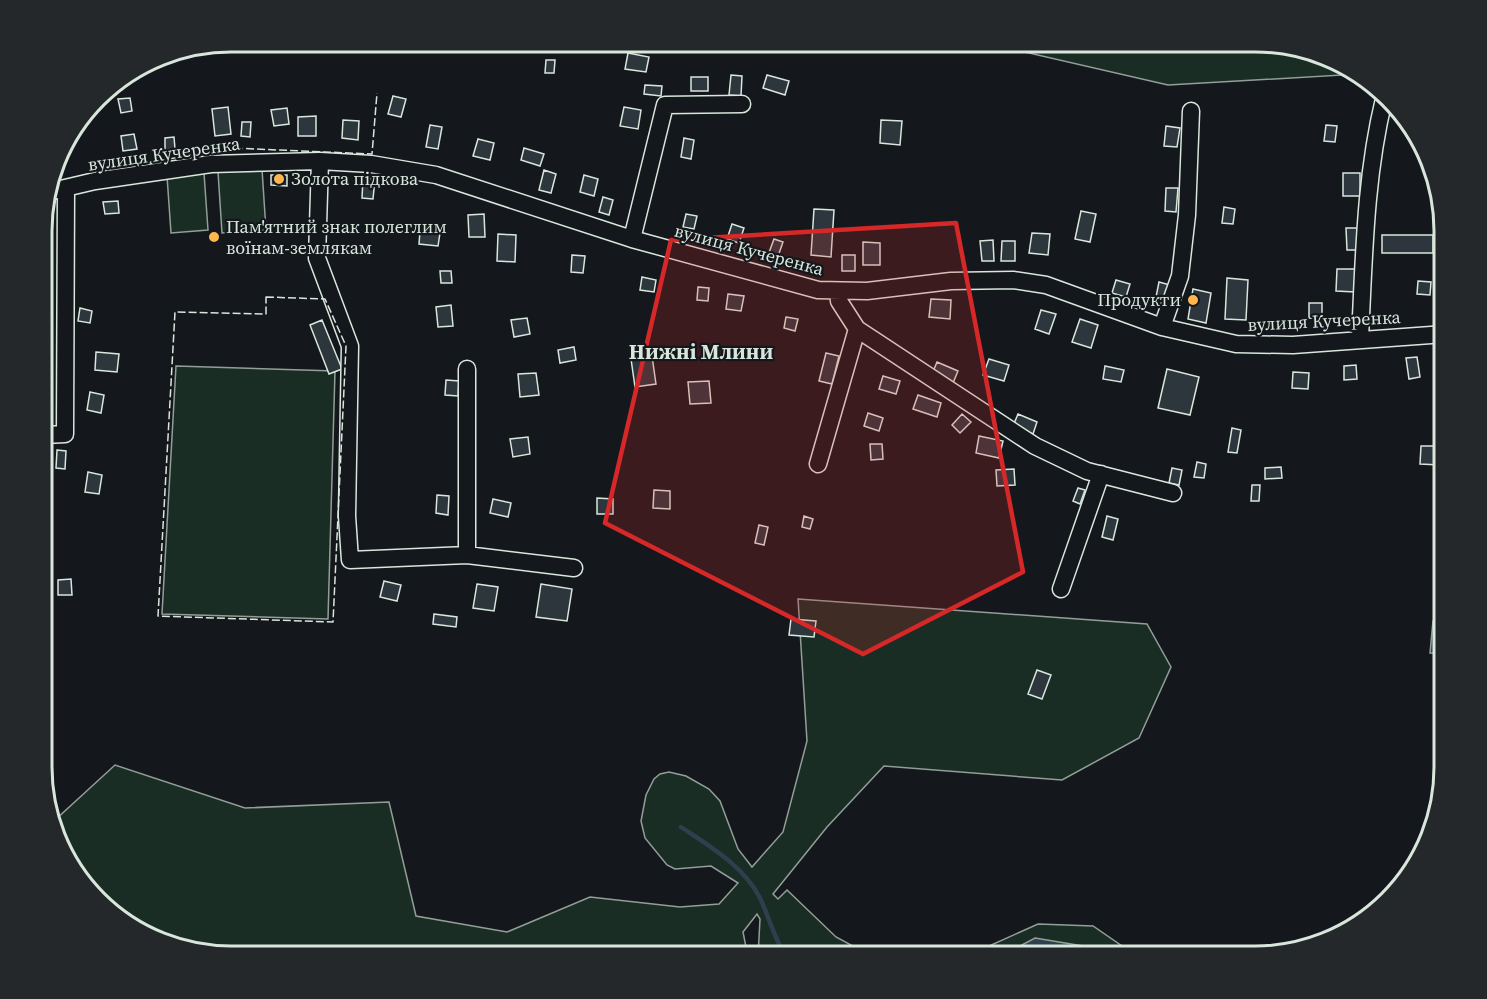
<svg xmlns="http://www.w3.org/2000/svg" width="1487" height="999" font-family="'Source Serif 4',serif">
<rect width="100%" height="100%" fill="#14181c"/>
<path fill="#1a2d24" stroke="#939e99" stroke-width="1.5" d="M981,42H1256L1316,52L1360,74L1168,85Z
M262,169L266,230L222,233L218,172Z
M204,173L208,230L171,233L167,176Z
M176,366L335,371L328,619L162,614Z
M798,599L1147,624L1171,667L1139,738L1062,780L884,766L827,827L773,894L778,899L787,890L836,937L873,957H758L760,919L757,914L743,932L748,957H231L171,947L126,925L68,863L54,821L115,765L245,808L389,802L416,916L507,932L590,897L680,907L719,904L738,883L711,866L675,869L667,865L645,838L641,821L646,795L654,779L660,774L669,772L686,776L709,789L720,801L738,849L752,867L783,832L807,741Z
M1395,890L1350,932L1322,940L1380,897Z
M1038,924L1093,926L1138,957H954L978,951Z"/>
<path fill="#2f3f4d" stroke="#939e99" stroke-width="1.5" d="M1433,621L1445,622V654L1430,653Z
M1035,938L1089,947L1100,957H999Z"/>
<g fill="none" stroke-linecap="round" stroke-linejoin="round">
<path stroke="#2f3f4d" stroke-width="4.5" d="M681,827C709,846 744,866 760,898C769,917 774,938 786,957"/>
</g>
<path fill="#2c363c" stroke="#d8e6dc" stroke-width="1.5" d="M628,53L649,57L646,72L625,69Z
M546,60H555L554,73H545Z
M731,75L742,76L741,96L729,95Z
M767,75L789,81L785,95L763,88Z
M691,77H708V91H691Z
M645,85L662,86L661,96L644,94Z
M393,96L406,99L401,117L388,114Z
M130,98L132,111L121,113L118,99Z
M228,107L231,134L215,136L212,109Z
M624,107L641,110L638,129L620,126Z
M287,108L289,124L274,126L271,110Z
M316,116V136H298V117Z
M343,120L359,121L358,140L342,138Z
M881,120L902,121L900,145L880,143Z
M242,122H251L250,137L241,136Z
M430,125L442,127L438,149L426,147Z
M1326,125L1337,126L1335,142L1324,141Z
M1166,126L1180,128L1177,147L1164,146Z
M134,134L137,149L123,151L121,136Z
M174,137L175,149L165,150V138Z
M684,138L694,140L691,159L681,157Z
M478,139L494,143L490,160L473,156Z
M524,148L544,154L540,166L521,160Z
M544,170L556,174L551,193L539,190Z
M1343,173H1360V196H1343Z
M271,175H287V186L271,185Z
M584,175L598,179L594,196L580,192Z
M363,178L375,179L373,199L362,198Z
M1166,188H1178L1176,212L1165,211Z
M603,197L613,200L609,215L599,212Z
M118,201L119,213L105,214L103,202Z
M1224,207L1235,209L1233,224L1222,223Z
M814,209L834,210L831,257L811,255Z
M1081,211L1096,214L1090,242L1075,239Z
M484,214L485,237H469L468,215Z
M686,214L697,216L694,229L683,227Z
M732,224L744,228L739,243L727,239Z
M1346,228H1358L1359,250H1347Z
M420,231L440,233L438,246L419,244Z
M1032,233L1050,234L1048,255L1029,253Z
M498,234L516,235L515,262L497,261Z
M1382,235H1433V253H1382Z
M774,239L783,242L776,262L767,258Z
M993,240L994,261H982L980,241Z
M1002,241H1015V261H1001Z
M863,242L880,243V265H863Z
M572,255L585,256L583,273L571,272Z
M842,255H855V271H842Z
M1337,269H1356L1355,292L1336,291Z
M440,271H451L452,283H441Z
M642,277L656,280L654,292L640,290Z
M1227,278L1248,280L1246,320L1225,319Z
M1116,280L1130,284L1126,297L1112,293Z
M1418,281L1431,282L1430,295L1417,294Z
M1159,282L1170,285L1167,298L1156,297Z
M698,287L709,288L708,301L697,300Z
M1193,289L1211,293L1206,323L1188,319Z
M728,294L744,296L741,311L726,309Z
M931,299L951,300L950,319L929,317Z
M50,300L51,318H44V301Z
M1309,303H1322V319L1309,318Z
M451,305L453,326L438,327L436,307Z
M80,308L92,311L90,323L78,321Z
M1041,310L1056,314L1049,334L1035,329Z
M786,317L798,319L795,331L784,328Z
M527,318L530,334L514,337L511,320Z
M1080,319L1098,325L1091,348L1072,342Z
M322,320L342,369L329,374L310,325Z
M44,336H49L50,353H44Z
M574,347L576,360L560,363L558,350Z
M96,352L119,354L117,372L95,370Z
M826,353L839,356L832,384L819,381Z
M652,356L656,384L635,387L631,359Z
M1417,357L1420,377L1409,379L1406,358Z
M989,359L1009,365L1004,381L983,375Z
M937,362L958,371L953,383L932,374Z
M1356,365L1357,379L1344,380V366Z
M1105,366L1124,370L1121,382L1103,379Z
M1167,369L1199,377L1190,415L1158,408Z
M1293,372L1309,373L1308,389L1292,388Z
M536,373L539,395L520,397L518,374Z
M883,376L900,381L896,394L879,389Z
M446,380L459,381L458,396L445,395Z
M709,381L711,403L690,404L688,382Z
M90,392L104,395L101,413L87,410Z
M918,395L941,403L937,417L913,409Z
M868,413L883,418L879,431L864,426Z
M962,414L971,422L960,433L952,425Z
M1018,414L1037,422L1033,434L1013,426Z
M1232,428L1241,430L1237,453L1228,452Z
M979,436L1003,441L999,458L976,453Z
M528,437L530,454L513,457L510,439Z
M870,444H882L883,459L871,460Z
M1421,446H1440V465L1420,464Z
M57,450L66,451L65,469L56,468Z
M1197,462L1206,464L1204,478L1194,477Z
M1281,467L1282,478L1265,479V468Z
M1172,468L1182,470L1179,485L1169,483Z
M1014,469L1015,485L997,486L996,470Z
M88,472L102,475L99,494L85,492Z
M1252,485H1260L1259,501H1251Z
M1078,488L1085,490L1080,504L1073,501Z
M654,490L670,491V509L653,508Z
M437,495L449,496L448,515L436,513Z
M597,498L613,499V514H597Z
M493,499L511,503L508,517L490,513Z
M804,516L813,519L810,529L802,527Z
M1107,516L1118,519L1113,540L1102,537Z
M759,525L768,527L764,545L755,543Z
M71,579L72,595H58V580Z
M384,581L401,585L397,601L380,597Z
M477,584L498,587L494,611L473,608Z
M541,584L572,589L567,621L536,617Z
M434,614L457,617L456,627L433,624Z
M791,619L816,621L814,637L789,635Z
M1037,670L1051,675L1042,699L1028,694Z"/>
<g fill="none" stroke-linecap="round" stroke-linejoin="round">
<g stroke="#d8e6dc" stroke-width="19">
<path id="minor" d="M320,161L317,258L350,346L347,516L350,560L467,555L574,568
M48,192L95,181L211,164L320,161L371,164L436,175L632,239L818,290L867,291L951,281L1013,280L1046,285L1162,327L1236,344L1293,345L1445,334
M632,239L665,105L742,104
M838,292L839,301L857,329L1035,446L1087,471L1173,493
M1162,327L1180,276L1187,215L1191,111
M1360,338C1364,258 1365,177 1384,99
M467,369V555
M44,435L65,434L66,189
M818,464L857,329
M1061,589L1101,474"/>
</g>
<use href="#minor" stroke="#14181c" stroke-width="16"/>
<path stroke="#d8e6dc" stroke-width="1.5" stroke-dasharray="8 3" stroke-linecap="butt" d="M105,170L232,148L372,154L377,93
M266,297L325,299L346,346L333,622L158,616L175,312L266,314Z"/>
</g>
<path fill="#d62828" fill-opacity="0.2" stroke="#d62828" stroke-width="4.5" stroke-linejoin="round" d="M956,223L1023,572L863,654L605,523L671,240Z"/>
<g fill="#ffb74d" stroke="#14181c" stroke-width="2">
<circle cx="279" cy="179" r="6"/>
<circle cx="214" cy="237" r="6"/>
<circle cx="1193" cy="300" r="6"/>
</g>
<g text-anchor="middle" stroke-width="4.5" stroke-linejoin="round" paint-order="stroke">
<g font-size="18" fill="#d8e6dc" stroke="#14181c">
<text transform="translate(164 154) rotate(-8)" y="6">вулиця Кучеренка</text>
<text transform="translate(749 250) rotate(15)" y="6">вулиця Кучеренка</text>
<text transform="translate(1324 321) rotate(-3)" y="6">вулиця Кучеренка</text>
</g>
<g font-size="18" fill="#d8e6dc" stroke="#14181c" text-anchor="start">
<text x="291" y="185">Золота підкова</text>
<text x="226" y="233">Пам'ятний знак полеглим<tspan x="226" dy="21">воїнам-землякам</tspan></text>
<text x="1181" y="306" text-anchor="end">Продукти</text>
</g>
<g font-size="21" font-weight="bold" fill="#d8e6dc" stroke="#14181c">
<text x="701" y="359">Нижні Млини</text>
</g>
</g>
<path d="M0 0H1487V999H0ZM231 52H1255A179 179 0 0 1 1434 231V767A179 179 0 0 1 1255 946H231A179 179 0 0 1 52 767V231A179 179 0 0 1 231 52Z" fill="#24282b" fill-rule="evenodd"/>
<path fill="none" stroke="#d8e6dc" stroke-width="3" d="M231 52H1255A179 179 0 0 1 1434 231V767A179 179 0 0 1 1255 946H231A179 179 0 0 1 52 767V231A179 179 0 0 1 231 52Z"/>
</svg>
